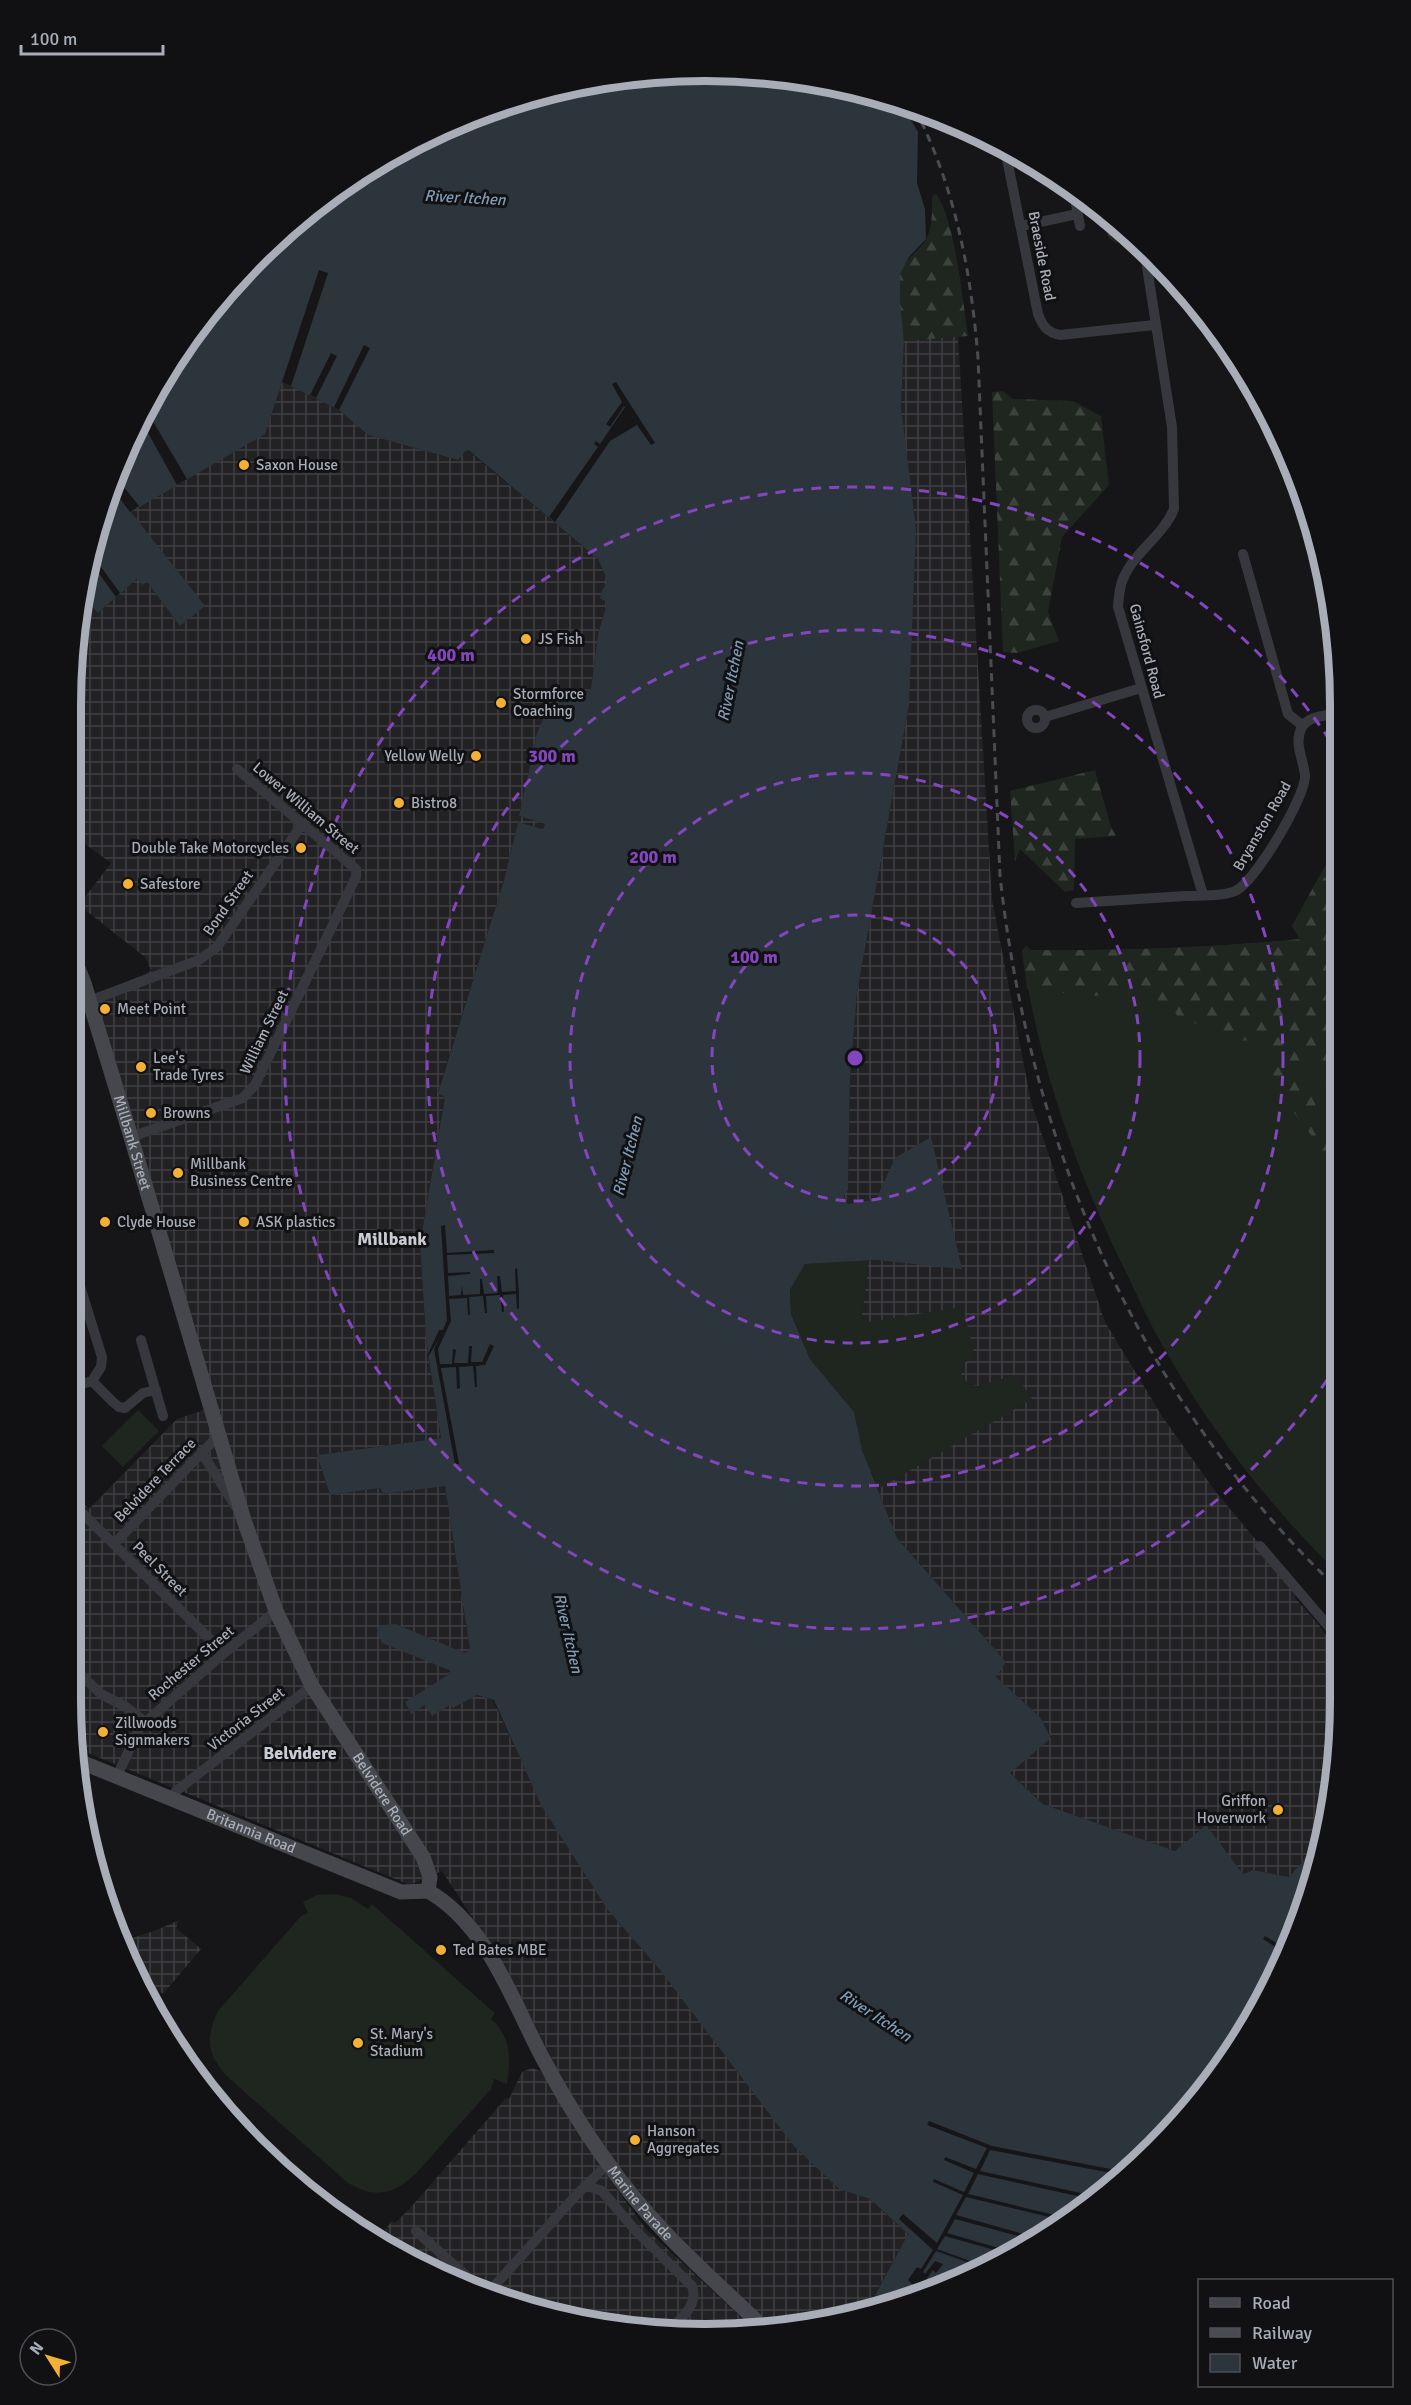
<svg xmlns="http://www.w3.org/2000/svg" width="1411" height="2405" font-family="Signika,sans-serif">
<defs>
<pattern id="industrial-grid" width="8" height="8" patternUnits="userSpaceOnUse" patternTransform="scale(1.5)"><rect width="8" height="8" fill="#222225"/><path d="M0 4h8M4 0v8" fill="none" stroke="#3f3f43"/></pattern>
<pattern id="forest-firs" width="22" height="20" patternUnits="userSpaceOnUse" patternTransform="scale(1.5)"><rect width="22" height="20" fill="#1e261f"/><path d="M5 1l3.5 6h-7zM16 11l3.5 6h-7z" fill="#3c433d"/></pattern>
</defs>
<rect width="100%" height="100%" fill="#161618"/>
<path fill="url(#industrial-grid)" d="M958,336L992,899L1031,1102L1105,1322L1162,1416L1215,1491L1297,1589L1295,1598L1319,1625L1339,1653V1741L1316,1859L1308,1855L1289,1877L1253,1870L1243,1874L1206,1826L1175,1851L1043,1804L1009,1772L1051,1737L1040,1717L995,1677L1006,1662L897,1538L862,1450L805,1264L875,1260L962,1268L895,1158L876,1199L848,1204L844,1195L848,1190L850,1078L857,993L909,705L905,446L901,407L904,341Z
M282,382L339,410L368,435L458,460L466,449L598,559L608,582L602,590L600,598L607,603L598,634L591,688L582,697L560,703L537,733L519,816L545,824L544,829L518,822L504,880L438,1092L445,1096L420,1243L426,1340L441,1438L317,1455L330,1495L380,1488L383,1494L445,1485L470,1650L465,1653L396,1624L451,1673L405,1703L411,1713L425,1705H451L453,1708L477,1695L493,1700L542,1805L607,1909L660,1970L839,2189L870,2199L908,2234L875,2294L889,2299L899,2289L909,2298L830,2322L773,2330L667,2224L624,2174L572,2099L508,1972L442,1871L410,1885L76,1748L75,1495L89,1509L177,1419L207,1409L83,1003L151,971L146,958L79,905L111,863L76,837L73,838L72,664L85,599L98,613L137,579L147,582L180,626L204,606L130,512L264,434Z
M179,1920L176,1928L201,1949L163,1994L159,1991L149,2002L136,1981L120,1942L157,1930Z
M532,2068L543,2072L608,2177L646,2229L757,2332L623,2329L541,2313L425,2269L376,2241L392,2221L395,2223L412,2206L506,2098L509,2099L522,2072Z"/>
<path fill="#1e261f" d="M1339,841V1574C1272,1509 1210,1430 1164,1348C1147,1319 1134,1288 1119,1258C1073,1161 1037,1059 1022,951L1026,946L1031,950C1121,951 1210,948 1300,939L1292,926Z
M869,1260L861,1323L963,1307L975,1357L962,1364L961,1374L968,1384L977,1386L1016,1375L1032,1399L878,1489L862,1450L854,1412L810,1359L791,1314L790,1290L805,1264Z
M138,1410L159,1431L123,1467L102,1446Z
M335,1894L351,1898L368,1909L372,1904L490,2009L495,2013L491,2019C511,2036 511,2059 507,2084L494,2079L491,2089C475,2107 458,2126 442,2144C415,2175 392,2210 348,2183L230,2079C208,2057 204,2040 218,2011L301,1916L308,1913L303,1902L317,1895Z"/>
<path fill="url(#forest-firs)" d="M936,194C955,219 963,302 968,336L904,341C902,320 897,296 900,275C904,258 921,251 927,237C933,225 932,209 932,196Z
M1106,217L1129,236L1116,243L1110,239L1103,228Z
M1003,391L1013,399L1073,401L1101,416L1109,485L1062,537L1048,612L1059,641L1017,653L1003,652L992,392Z
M1095,770L1111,827L1116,836L1075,839L1074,890L1065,892L1020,849L1015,861L1010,791Z
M1320,875L1339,885V1093L1322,1083L1316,1069L1307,1059H1302L1299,1064L1312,1091L1318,1116L1329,1142L1331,1152L1329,1161L1323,1165L1317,1161L1316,1145L1311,1135L1283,1098L1262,1050L1251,1040L1236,1041L1201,1022L1192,1024L1181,1021L1169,1004L1133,992L1093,996L1027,989L1022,951L1026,946L1031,950C1121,951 1210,948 1300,939L1292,926Z
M1329,1234L1339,1235V1290L1333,1276Z"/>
<path fill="#2c353c" d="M705,71L829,83L902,105L918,132L917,183L925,209L926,239L909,257L900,274V301L904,341L901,407L916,529L909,705L857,993L850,1078L848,1190L844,1196L848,1204L876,1199L895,1158L931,1137L962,1269L875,1260L805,1264L790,1290L791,1314L810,1359L854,1412L862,1450L897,1538L1006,1662L996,1677L1040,1717L1051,1738L1010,1773L1043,1804L1175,1851L1206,1825L1243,1874L1253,1870L1289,1877L1308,1855L1316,1859L1307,1904L1234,2052L1183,2118L1092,2203L948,2286L909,2298L899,2289L889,2299L875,2295L908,2234L870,2199L839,2189L793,2145L660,1970L607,1909L541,1805L494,1700L477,1695L453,1708L450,1705L432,1716L425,1705L411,1714L405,1702L451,1673L449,1670L382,1643L377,1631L381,1625L396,1624L465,1653L470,1650L445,1486L383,1494L380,1488L330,1495L317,1455L441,1438L426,1340L420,1243L445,1097L438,1093L504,880L518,822L543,829L545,824L519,816L537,733L545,714L560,703L582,697L591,688L598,634L607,603L600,598L602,590L608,582L598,559L467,449L458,460L368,435L339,410L282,382L265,434L131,512L205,606L180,626L147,582L142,585L137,579L98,613L85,599L104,501L177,353L256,257L352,178L462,119L581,83Z"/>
<path fill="#161618" d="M319,270L328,273L291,386L282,382Z
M364,345L370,348L339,410L334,407Z
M331,353L337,356L316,398L310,395Z
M616,382L655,443L651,445L637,425L610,441L555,522L549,517L598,447L594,444L596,441L600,444L625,407L624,406L610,427L606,424L622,402L612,384Z
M148,413L187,479L177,485L143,424Z
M116,477L139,506L130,512L111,487Z
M93,556L120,593L116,597L92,564Z
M445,1225L447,1253L494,1250V1253L447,1255L448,1273L470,1272V1274L448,1276L449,1296L461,1295L462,1285L463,1295L480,1294V1279H482L484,1294L498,1293L497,1276H500L502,1292L516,1291L515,1269L517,1268L519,1294V1308L517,1309L516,1294L503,1295L504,1312H502L500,1295L486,1296L487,1313H485L483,1296L469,1297L470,1315H468L467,1298L449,1299L451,1321L438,1349L440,1364H452L453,1349L456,1350L454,1363H468L469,1346H472L471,1362H482L490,1344L494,1346L485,1365L476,1366L477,1387H475L473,1366L459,1367L460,1388L457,1389L456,1367L441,1368L459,1464H455L434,1349L440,1337L428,1357V1354L439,1330H443L447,1320L441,1226Z
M1308,1898L1301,1916L1281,1946L1284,1949L1283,1952L1263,1939L1265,1936L1278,1944Z
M929,2121L992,2146L1126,2172L1122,2175L990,2150L980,2171L1099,2197L1095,2200L978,2174L968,2194L1067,2218L1062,2220L966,2197L956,2215L1034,2237L1029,2239L955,2219L947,2233L1009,2251L1005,2253L945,2236L937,2249L984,2266L981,2267L936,2251L923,2272L925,2274L935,2261L943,2264L936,2273L933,2270L918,2290L908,2280L917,2267L921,2269L933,2250L899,2219L903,2214L937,2243L963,2195L933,2182L934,2179L964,2192L974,2173L944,2160L945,2157L976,2169L987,2148L927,2125Z"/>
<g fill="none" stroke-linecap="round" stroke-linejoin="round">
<path stroke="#37383d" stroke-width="10" d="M1005,149L1038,314C1043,327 1047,332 1060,335L1154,325
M1076,204L1080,226
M1022,226L1077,214
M1144,248L1172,427L1174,509C1163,536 1134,552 1123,579C1119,588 1119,597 1118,607L1203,895
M1243,554L1288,714L1303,726
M1027 719a9 9 0 1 1 18 0a9 9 0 1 1-18 0Z
M1045,717L1141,688
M1076,903C1112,901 1149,898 1185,896C1201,895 1221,897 1235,891C1254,884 1306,796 1305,776C1304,760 1293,743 1302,727C1310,715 1326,716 1339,713
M89,1001L199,960L217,947L303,823
M131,1137L243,1098L255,1085L356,877V869L237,769
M74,1267L102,1357L101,1367L92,1381L75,1386
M141,1340L163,1416
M92,1381L113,1402L119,1407L125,1408L143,1393L156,1390
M202,1453L236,1507
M75,1506L224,1653
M114,1544L218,1436
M1260,1546L1330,1628L1339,1643
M76,1670L101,1694L126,1707L145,1722
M117,1776L140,1727L224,1653L276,1611
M171,1799L176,1791L312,1686
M585,2185L602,2191L635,2230L692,2286C699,2305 681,2318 669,2331
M416,2231L483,2291
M488,2293L578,2193L608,2164"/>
<g stroke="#45474d" stroke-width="15">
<path id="s1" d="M73,956L84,983L131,1137L244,1520L276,1611L312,1686L423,1857L430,1877L428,1891"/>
<path id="s2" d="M76,1760L401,1892L428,1891"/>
<path id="s3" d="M428,1891C486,1924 511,1997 540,2053C560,2091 582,2128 607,2162C651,2226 711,2277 767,2331"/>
</g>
<path stroke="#4a4c52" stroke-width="3" stroke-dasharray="8 6" stroke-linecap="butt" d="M915,109C955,187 971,271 978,358L1000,876C1030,1147 1139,1400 1339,1590"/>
</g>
<g fill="none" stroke="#8446be" stroke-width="3" stroke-dasharray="10 8">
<circle cx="855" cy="1058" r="143"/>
<circle cx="855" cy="1058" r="285"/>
<circle cx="855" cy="1058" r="428"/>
<path d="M1337 1365A571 571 0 1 1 1337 751"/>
</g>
<g fill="#f2b134" stroke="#111113" stroke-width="2">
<circle cx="244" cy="465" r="6"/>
<circle cx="526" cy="639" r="6"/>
<circle cx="501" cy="703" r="6"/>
<circle cx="476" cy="756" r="6"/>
<circle cx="399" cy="803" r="6"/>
<circle cx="301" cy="848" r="6"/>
<circle cx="128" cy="884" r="6"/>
<circle cx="105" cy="1009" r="6"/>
<circle cx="141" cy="1067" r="6"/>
<circle cx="151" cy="1113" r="6"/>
<circle cx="178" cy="1173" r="6"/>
<circle cx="105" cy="1222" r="6"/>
<circle cx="244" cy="1222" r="6"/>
<circle cx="103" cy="1732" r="6"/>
<circle cx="1278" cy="1810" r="6"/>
<circle cx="441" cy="1950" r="6"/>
<circle cx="358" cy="2043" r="6"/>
<circle cx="635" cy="2140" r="6"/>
</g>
<g text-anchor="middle" stroke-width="6" stroke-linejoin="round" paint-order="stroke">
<g font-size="15" fill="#a8adb8" stroke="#111113">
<text transform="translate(1042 256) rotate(79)" y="5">Braeside Road</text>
<text transform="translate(1147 651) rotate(75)" y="5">Gainsford Road</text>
<text transform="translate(306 808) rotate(40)" y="5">Lower William Street</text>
<text transform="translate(1262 826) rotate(-60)" y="5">Bryanston Road</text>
<text transform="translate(228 903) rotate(-55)" y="5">Bond Street</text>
<text transform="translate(264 1032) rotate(-64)" y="5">William Street</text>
<text dy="5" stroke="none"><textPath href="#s1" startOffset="196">Millbank Street</textPath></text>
<text transform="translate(155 1480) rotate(-46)" y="5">Belvidere Terrace</text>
<text transform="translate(160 1569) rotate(45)" y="5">Peel Street</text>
<text transform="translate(191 1663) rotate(-40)" y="5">Rochester Street</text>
<text transform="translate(246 1719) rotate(-38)" y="5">Victoria Street</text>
<text dy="5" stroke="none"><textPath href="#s1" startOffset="898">Belvidere Road</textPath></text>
<text dy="5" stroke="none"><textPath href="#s2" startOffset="189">Britannia Road</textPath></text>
<text dy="5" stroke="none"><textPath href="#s3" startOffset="381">Marine Parade</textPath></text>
</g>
<g font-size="15" fill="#a8adb8" stroke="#111113" text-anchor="start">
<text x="256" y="470">Saxon House</text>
<text x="538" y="644">JS Fish</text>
<text x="513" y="699">Stormforce<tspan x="513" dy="17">Coaching</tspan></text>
<text x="464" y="761" text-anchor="end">Yellow Welly</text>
<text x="411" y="808">Bistro8</text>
<text x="289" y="853" text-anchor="end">Double Take Motorcycles</text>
<text x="140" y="889">Safestore</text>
<text x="117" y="1014">Meet Point</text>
<text x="153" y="1063">Lee's<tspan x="153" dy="17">Trade Tyres</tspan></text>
<text x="163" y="1118">Browns</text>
<text x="190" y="1169">Millbank<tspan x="190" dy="17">Business Centre</tspan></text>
<text x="117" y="1227">Clyde House</text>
<text x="256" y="1227">ASK plastics</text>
<text x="115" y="1728">Zillwoods<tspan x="115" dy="17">Signmakers</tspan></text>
<text x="1266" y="1806" text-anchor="end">Griffon<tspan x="1266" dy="17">Hoverwork</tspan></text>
<text x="453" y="1955">Ted Bates MBE</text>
<text x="370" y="2039">St. Mary's<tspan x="370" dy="17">Stadium</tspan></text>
<text x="647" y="2136">Hanson<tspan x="647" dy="17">Aggregates</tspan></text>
</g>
<g font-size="16" font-style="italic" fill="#7f9bb3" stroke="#111113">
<text transform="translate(465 197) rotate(3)" y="6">River Itchen</text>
<text transform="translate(730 681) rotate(-79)" y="6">River Itchen</text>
<text transform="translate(627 1156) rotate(-76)" y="6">River Itchen</text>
<text transform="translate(569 1633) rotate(77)" y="6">River Itchen</text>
<text transform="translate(876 2015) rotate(33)" y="6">River Itchen</text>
</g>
<g font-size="18" font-weight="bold" fill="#c9ccd4" stroke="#111113">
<text x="392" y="1245">Millbank</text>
<text x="300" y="1759">Belvidere</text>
</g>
</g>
<path d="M0 0H1411V2405H0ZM705 81H706A624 624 0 0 1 1330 705V1700A624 624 0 0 1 706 2324H705A624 624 0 0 1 81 1700V705A624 624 0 0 1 705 81Z" fill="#111113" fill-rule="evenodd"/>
<path fill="none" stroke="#a8adb8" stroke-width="8" d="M705 81H706A624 624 0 0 1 1330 705V1700A624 624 0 0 1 706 2324H705A624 624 0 0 1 81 1700V705A624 624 0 0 1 705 81Z"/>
<circle cx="855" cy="1058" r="9" fill="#8446be" stroke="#111113" stroke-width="3"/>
<g font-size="18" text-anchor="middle" font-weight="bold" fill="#8446be" stroke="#111113" stroke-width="6" stroke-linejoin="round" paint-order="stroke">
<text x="451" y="661">400 m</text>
<text x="552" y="762">300 m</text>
<text x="653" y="863">200 m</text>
<text x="754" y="963">100 m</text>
</g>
<rect x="1198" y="2279" width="195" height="108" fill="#111113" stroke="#4d4f55" stroke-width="1.5"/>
<rect x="1210" y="2298" width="30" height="9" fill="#45474d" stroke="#4d4f55" stroke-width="1.5"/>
<text x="1252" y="2309" font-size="18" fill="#a8adb8">Road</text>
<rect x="1210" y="2328" width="30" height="9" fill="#4a4c52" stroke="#4d4f55" stroke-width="1.5"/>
<text x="1252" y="2339" font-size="18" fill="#a8adb8">Railway</text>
<rect x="1210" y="2354" width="30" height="18" fill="#2c353c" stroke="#4d4f55" stroke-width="1.5"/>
<text x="1252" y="2369" font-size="18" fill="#a8adb8">Water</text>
<g transform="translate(48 2357) rotate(307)"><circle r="28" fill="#111113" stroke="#4d4f55" stroke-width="1.5"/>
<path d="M0-4.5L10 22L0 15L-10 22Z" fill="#f2b134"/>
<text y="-9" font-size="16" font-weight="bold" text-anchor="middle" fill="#a8adb8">N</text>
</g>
<path d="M21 45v9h142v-9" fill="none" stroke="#a8adb8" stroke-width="3"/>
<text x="30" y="45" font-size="18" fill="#a8adb8" stroke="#111113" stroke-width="4.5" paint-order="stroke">100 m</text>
</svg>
